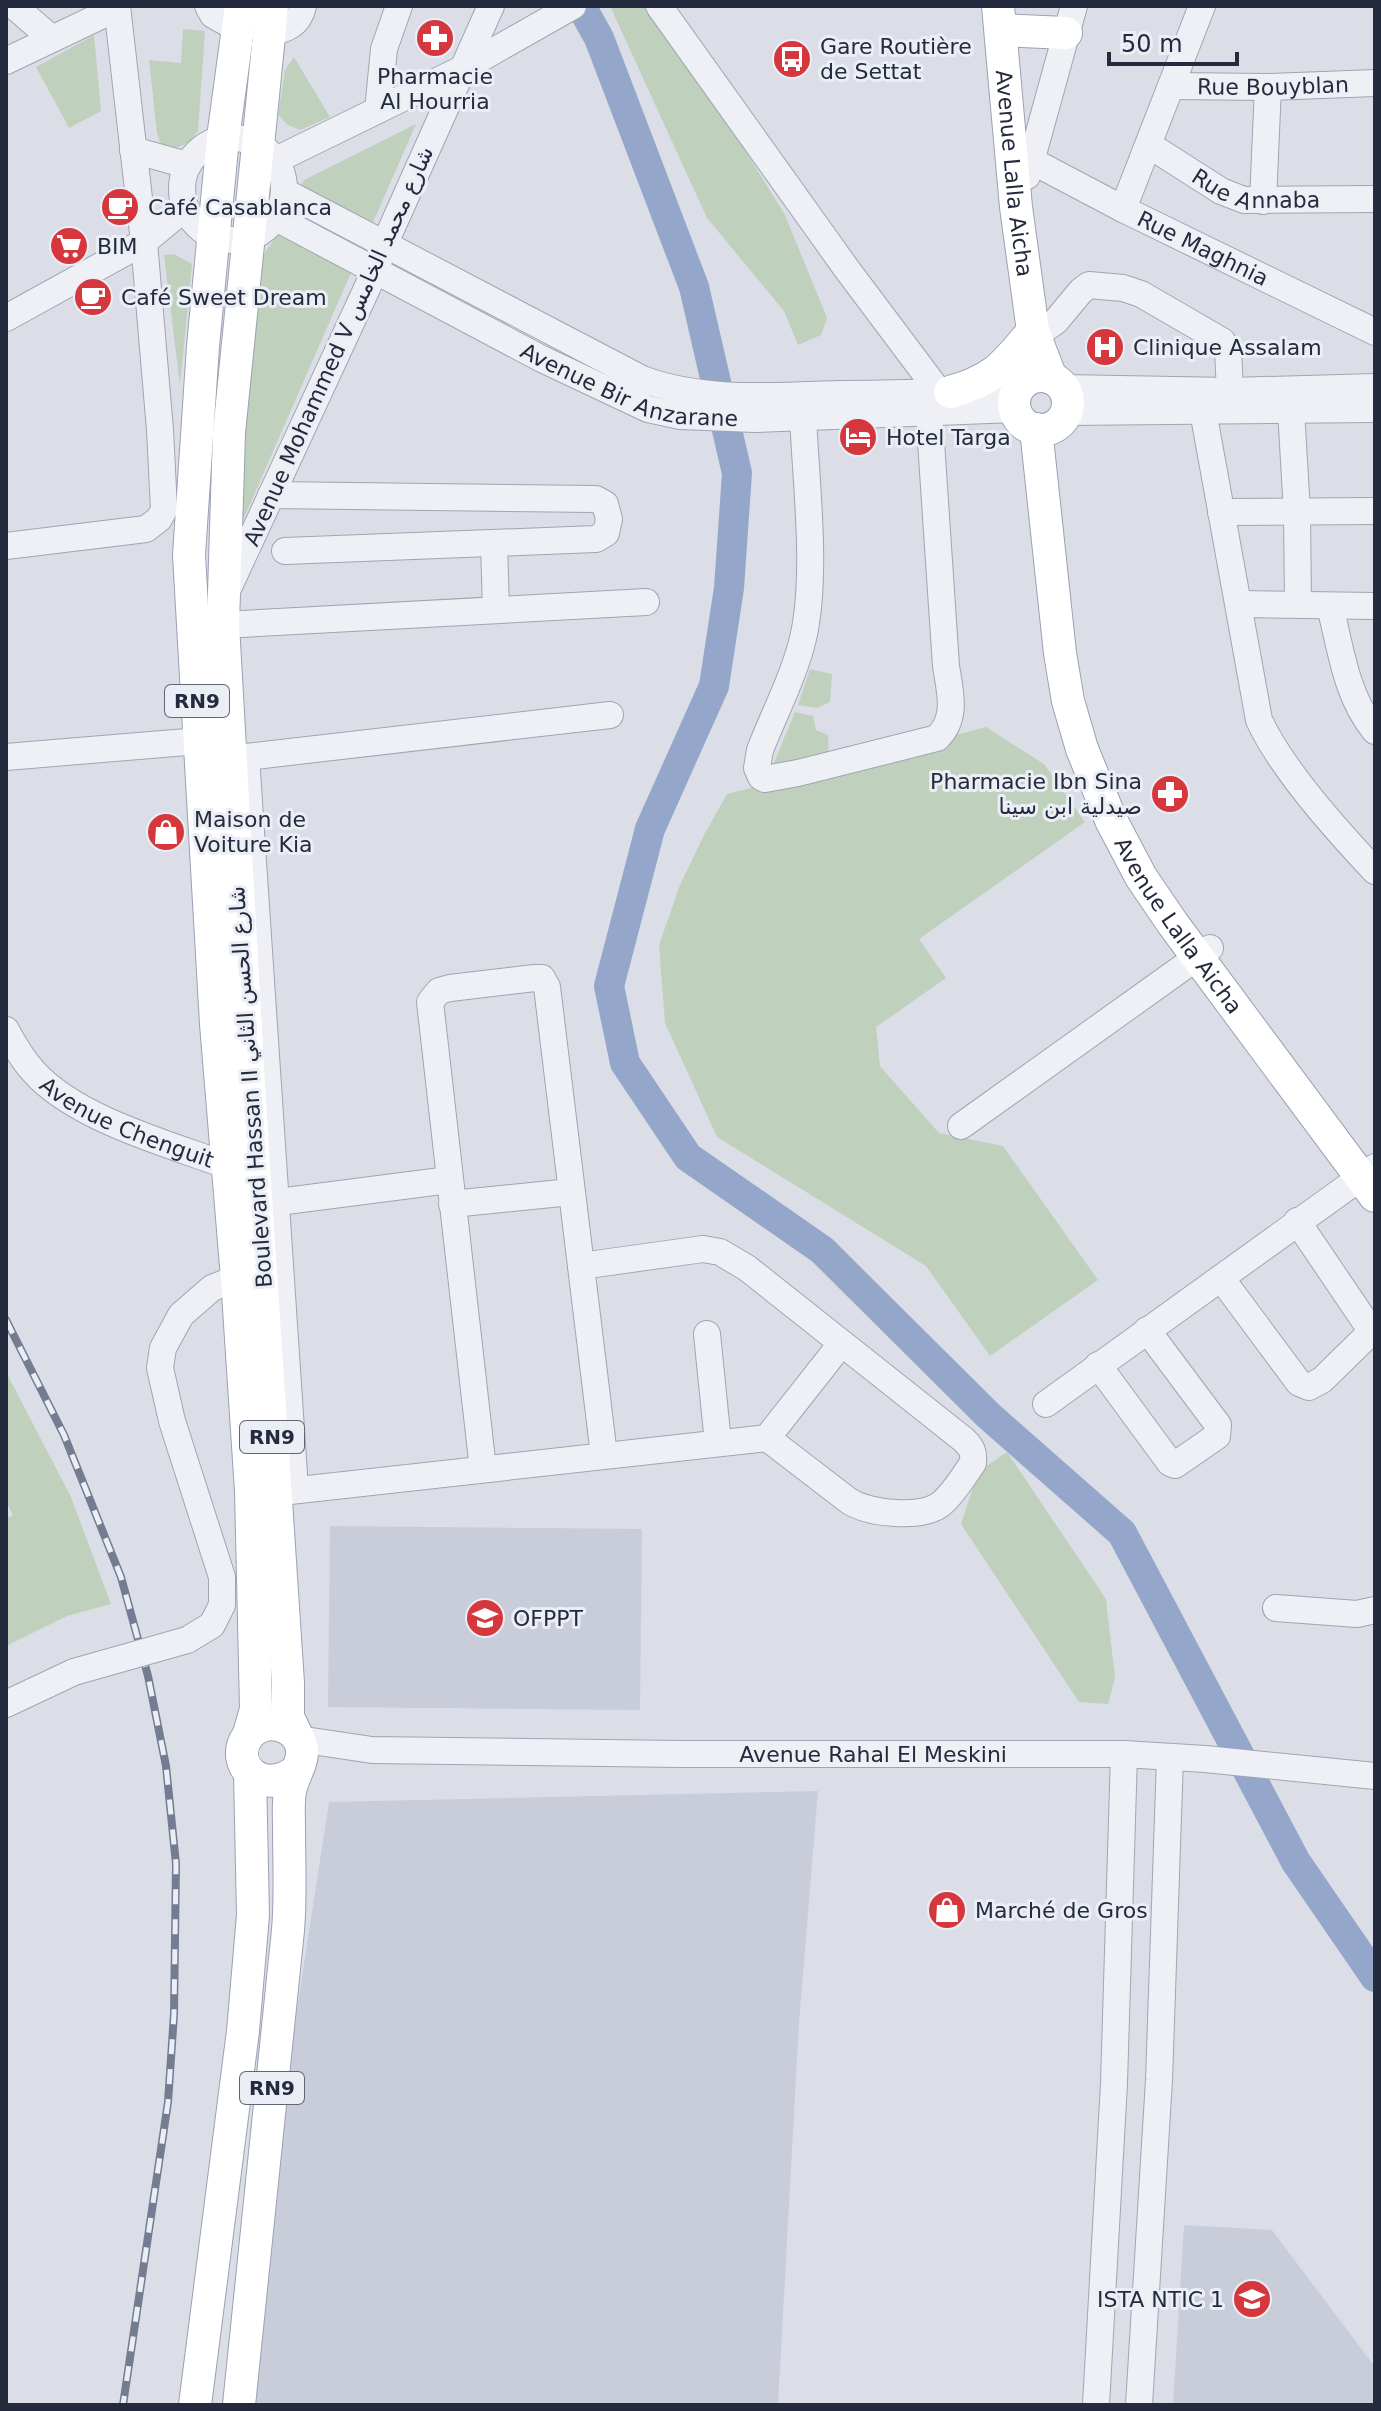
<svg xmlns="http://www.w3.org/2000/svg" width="1381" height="2411" font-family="'DejaVu Sans',Vazirmatn,sans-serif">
<rect width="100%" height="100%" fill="#dbdee7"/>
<path fill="#c9cdd9" d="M330,1526L642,1529L640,1710L328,1707Z
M818,1791L799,2023L778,2405H236L329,1802Z
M1184,2225L1272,2230L1375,2367V2405H1173Z"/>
<path fill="#bfd1bc" d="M610,6H650L703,82L785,215L827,318L821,335L798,345L784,311L707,218Z
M183,29L205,31L198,131C189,144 181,148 166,148L160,142L157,133L149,60L181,63Z
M94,35L101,111L69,128L36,67Z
M294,57L330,117L300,130L288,125L278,115L285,70Z
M416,124L233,543L251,271L279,233L304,180Z
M174,254L192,264L180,385L164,255Z
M810,669L832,674L830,702L817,708L798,705Z
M795,712L813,716L816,730L828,735L829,758L773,765Z
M986,727L1044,764L1085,822L919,939L946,978L876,1027L880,1066L939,1133L1003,1146L1098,1280L990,1356L926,1266L717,1137L665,1023L659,945L680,885L704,835L727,794Z
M6,1372L71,1497L111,1604L67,1616L6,1646V1518L13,1515L6,1501Z
M1007,1452L1106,1599L1115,1678L1108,1704L1079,1702L961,1524L978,1472Z"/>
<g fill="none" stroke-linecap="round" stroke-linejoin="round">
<path stroke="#94a7ca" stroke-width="30" d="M581,6L599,38L694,287L737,473L729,588L714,686L650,829L609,986L625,1063L688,1157L822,1250L988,1415L1122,1533L1296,1862L1375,1977"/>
<g stroke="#a1a5b1" stroke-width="28">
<g id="minor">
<path d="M14,6L51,38"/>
<path d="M208,6L213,15L238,29"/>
<path d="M659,6L846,268L939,392"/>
<path d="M269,34C286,29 299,25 303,6"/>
<path d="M6,61L117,8"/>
<path id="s1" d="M1171,86L1268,87L1375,83"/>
<path d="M378,110L384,49L399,6"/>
<circle cx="233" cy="189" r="51"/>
<path id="s2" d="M1149,145L1221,191L1244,200L1375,199"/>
<path d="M133,150L187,165"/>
<path d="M276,160L462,69L573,6"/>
<path id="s3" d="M1032,161L1123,209L1375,332"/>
<path d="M1027,176L1074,6"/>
<path d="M285,192L642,379C703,402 774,396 838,394C898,393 958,393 1017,390"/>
<path d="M1263,201L1268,87"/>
<path d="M1123,209L1202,6"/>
<path id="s4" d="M276,218L542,359L648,409L680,416L755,419L1015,409"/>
<path d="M6,318L144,242L185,208"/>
<path d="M1034,337L1056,321L1081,291L1089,285L1123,288L1141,294L1222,341L1228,350L1230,391"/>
<path d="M1064,388L1230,391L1375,387"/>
<path d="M1291,410L1297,512L1298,605"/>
<path d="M1203,411L1259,720C1281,768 1338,832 1375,871"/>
<path d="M1067,412L1375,409"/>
<path d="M803,417C806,483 817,571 804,634C796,672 774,714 760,750L757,768L761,777L765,779L798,773L937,738C958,718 950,692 946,666L929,412"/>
<path d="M271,495L596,499L605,504L609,519L606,533L596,539L285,551"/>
<path d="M1221,512L1375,511"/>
<path d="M494,544L496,609"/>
<path d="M6,546L146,529L159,519L164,510L160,430L144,242L117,6"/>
<path d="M226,593L375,271L385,243L491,6"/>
<path d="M1239,604L1375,606"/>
<path d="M1330,606C1341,650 1346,696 1375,731"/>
<path d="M223,625L646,602"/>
<path d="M230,755L246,757L610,715"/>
<path d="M6,757L199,741"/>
<path d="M246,757L295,1489"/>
<path id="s5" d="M6,1030C14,1045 22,1059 34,1072C76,1119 169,1144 228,1166"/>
<path d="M961,1126L1210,948"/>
<path d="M278,1202L449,1180"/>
<path d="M452,1204L571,1192"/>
<path d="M581,1266L703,1249L720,1252L747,1268L964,1440C972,1448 974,1452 973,1463C963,1477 954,1493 941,1504C922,1519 869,1514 849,1501L767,1438"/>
<path d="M1221,1278L1299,1383L1309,1387L1322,1380L1369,1334L1370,1329L1297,1221"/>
<path d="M707,1334L718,1443"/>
<path d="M1098,1365L1170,1463L1175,1465L1217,1436L1218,1425L1147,1330"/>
<path d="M1046,1404L1375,1167"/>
<path d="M483,1469L430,1002L439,991L450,988L535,978H542L547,987L604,1455"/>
<path d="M281,1492L767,1438L841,1344"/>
<path d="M1276,1608L1357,1614L1375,1610"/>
<path d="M187,1640L212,1625L222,1605V1577L172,1421L160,1368L163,1348L181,1315L212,1288L237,1278"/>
<path d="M6,1704L74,1672"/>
<path id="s6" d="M298,1739L372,1750L681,1754H1124L1205,1759L1375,1776"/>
<path d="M1096,2405L1114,2083L1124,1754"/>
<path d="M1139,2405L1159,2080L1170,1758"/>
</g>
</g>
<g stroke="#9aa1b3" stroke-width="34">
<g id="major">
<path d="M241,6L223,138L203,346L189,555L216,1024L237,1278L251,1491L256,1709L249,1734"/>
<path d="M272,6L229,433L223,625L252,1136L288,1683V1717L297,1736"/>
<path id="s7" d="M998,6L1016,207L1033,331L1051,378"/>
<path d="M1001,30L1066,33"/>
<circle cx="1041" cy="403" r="27"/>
<path d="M950,392C996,379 1004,365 1033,331"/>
<path id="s8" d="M1036,429L1060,653L1068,701L1082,749L1111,820L1141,877L1173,924L1375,1196"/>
<path d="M195,2405L243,2031L253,1915L250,1773"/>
<path d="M239,2405C255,2247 272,2088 288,1930C291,1896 289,1861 289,1827C289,1816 288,1803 290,1791C292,1781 297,1772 300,1763C312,1731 268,1710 248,1736C228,1763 261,1797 295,1772"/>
</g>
</g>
<use href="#minor" stroke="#eef0f5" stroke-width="26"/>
<use href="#major" stroke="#fff" stroke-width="32"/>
<g stroke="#747c91" stroke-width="8">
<path id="rail" d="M6,1320L64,1435L121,1577L148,1676L166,1766L176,1864L174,2014L168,2102L123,2405"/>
</g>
<use href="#rail" stroke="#ebeef5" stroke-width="5" stroke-dasharray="15" stroke-linecap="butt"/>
<g stroke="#a1a5b1" stroke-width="28" stroke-linecap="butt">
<path id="minor-bridge" d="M74,1672L187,1640"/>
</g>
<use href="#minor-bridge" stroke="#eef0f5" stroke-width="26"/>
</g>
<defs>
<g id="pharmacy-disc" transform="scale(2)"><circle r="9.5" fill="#d5373c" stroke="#ebeef5"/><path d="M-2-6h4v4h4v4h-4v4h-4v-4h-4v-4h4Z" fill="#fff"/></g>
<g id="bus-disc" transform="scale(2)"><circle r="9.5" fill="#d5373c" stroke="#ebeef5"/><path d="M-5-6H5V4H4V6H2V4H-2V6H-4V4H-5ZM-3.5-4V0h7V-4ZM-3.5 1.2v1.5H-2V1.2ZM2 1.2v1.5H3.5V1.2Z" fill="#fff"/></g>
<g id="cafe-disc" transform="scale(2)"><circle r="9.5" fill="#d5373c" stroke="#ebeef5"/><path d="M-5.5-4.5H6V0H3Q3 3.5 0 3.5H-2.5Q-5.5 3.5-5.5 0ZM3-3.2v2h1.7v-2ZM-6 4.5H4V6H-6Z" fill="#fff"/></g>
<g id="supermarket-disc" transform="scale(2)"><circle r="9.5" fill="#d5373c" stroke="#ebeef5"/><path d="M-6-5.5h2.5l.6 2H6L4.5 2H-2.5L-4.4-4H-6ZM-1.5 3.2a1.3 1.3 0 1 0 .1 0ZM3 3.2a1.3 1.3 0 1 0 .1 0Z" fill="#fff"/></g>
<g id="hospital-disc" transform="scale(2)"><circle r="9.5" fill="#d5373c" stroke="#ebeef5"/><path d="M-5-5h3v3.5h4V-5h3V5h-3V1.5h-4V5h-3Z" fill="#fff"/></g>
<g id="hotel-disc" transform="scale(2)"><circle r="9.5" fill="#d5373c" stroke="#ebeef5"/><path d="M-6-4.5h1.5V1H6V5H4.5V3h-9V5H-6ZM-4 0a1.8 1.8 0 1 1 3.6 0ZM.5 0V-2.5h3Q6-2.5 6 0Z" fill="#fff"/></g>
<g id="shop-disc" transform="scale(2)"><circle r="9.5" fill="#d5373c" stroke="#ebeef5"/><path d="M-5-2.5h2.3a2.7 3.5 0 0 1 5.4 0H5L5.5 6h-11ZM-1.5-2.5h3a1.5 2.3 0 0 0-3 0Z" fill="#fff"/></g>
<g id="university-disc" transform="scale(2)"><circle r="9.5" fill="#d5373c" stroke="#ebeef5"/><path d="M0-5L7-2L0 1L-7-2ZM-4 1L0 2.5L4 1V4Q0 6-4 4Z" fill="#fff"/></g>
</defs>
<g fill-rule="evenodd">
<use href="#pharmacy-disc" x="435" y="38"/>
<use href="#bus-disc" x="792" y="59"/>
<use href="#cafe-disc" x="120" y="207"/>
<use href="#supermarket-disc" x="69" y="246"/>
<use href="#cafe-disc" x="93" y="297"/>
<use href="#hospital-disc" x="1105" y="347"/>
<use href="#hotel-disc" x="858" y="437"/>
<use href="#pharmacy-disc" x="1170" y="794"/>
<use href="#shop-disc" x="166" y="832"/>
<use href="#university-disc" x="485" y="1618"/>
<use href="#shop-disc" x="947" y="1910"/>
<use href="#university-disc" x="1252" y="2299"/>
</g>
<g text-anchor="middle" stroke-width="6" stroke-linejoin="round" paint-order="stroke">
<g fill="#ebeef5" stroke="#606675" stroke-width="2">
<rect x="165" y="685" width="64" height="32" rx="6"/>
<rect x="240" y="1421" width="64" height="32" rx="6"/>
<rect x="240" y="2072" width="64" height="32" rx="6"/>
</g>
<g font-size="20" font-weight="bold" fill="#252b3e">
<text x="197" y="708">RN9</text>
<text x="272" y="1444">RN9</text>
<text x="272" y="2095">RN9</text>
</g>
<g font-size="22" fill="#252b3e" stroke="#ebeef5" text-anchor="start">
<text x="820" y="54">Gare Routière<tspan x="820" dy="25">de Settat</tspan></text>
<text x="435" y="84" text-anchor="middle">Pharmacie<tspan x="435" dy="25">Al Hourria</tspan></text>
<text x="148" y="215">Café Casablanca</text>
<text x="97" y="254">BIM</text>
<text x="121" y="305">Café Sweet Dream</text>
<text x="1133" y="355">Clinique Assalam</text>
<text x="886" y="445">Hotel Targa</text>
<text x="1142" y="789" text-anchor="end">Pharmacie Ibn Sina<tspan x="1142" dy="25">صيدلية ابن سينا</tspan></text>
<text x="194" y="827">Maison de<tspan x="194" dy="25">Voiture Kia</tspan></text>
<text x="513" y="1626">OFPPT</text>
<text x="975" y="1918">Marché de Gros</text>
<text x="1224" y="2307" text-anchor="end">ISTA NTIC 1</text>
</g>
<g font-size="22" fill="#252b3e" stroke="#ebeef5">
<text dy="8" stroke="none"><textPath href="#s1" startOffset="102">Rue Bouyblan</textPath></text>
<text dy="8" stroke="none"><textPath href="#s7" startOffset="168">Avenue Lalla Aicha</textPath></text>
<text dy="8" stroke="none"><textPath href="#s2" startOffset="120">Rue Annaba</textPath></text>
<text dy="8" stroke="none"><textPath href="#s3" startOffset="192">Rue Maghnia</textPath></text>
<text transform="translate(338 346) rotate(-66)" y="8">Avenue Mohammed V شارع محمد الخامس</text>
<text dy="8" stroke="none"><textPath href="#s4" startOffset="394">Avenue Bir Anzarane</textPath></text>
<text dy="8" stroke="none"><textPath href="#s8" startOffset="526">Avenue Lalla Aicha</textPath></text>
<text transform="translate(250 1087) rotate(-94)" y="8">Boulevard Hassan II شارع الحسن الثاني</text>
<text dy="8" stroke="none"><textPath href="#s5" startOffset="158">Avenue Chenguit</textPath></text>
<text dy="8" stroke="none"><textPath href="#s6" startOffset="576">Avenue Rahal El Meskini</textPath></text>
</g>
</g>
<rect width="1381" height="2411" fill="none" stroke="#252b3e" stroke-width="16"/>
<path d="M1109 52v12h128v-12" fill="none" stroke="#252b3e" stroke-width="4"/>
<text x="1121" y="52" font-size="24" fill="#252b3e" stroke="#ebeef5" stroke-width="6" paint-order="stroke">50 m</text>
</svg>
